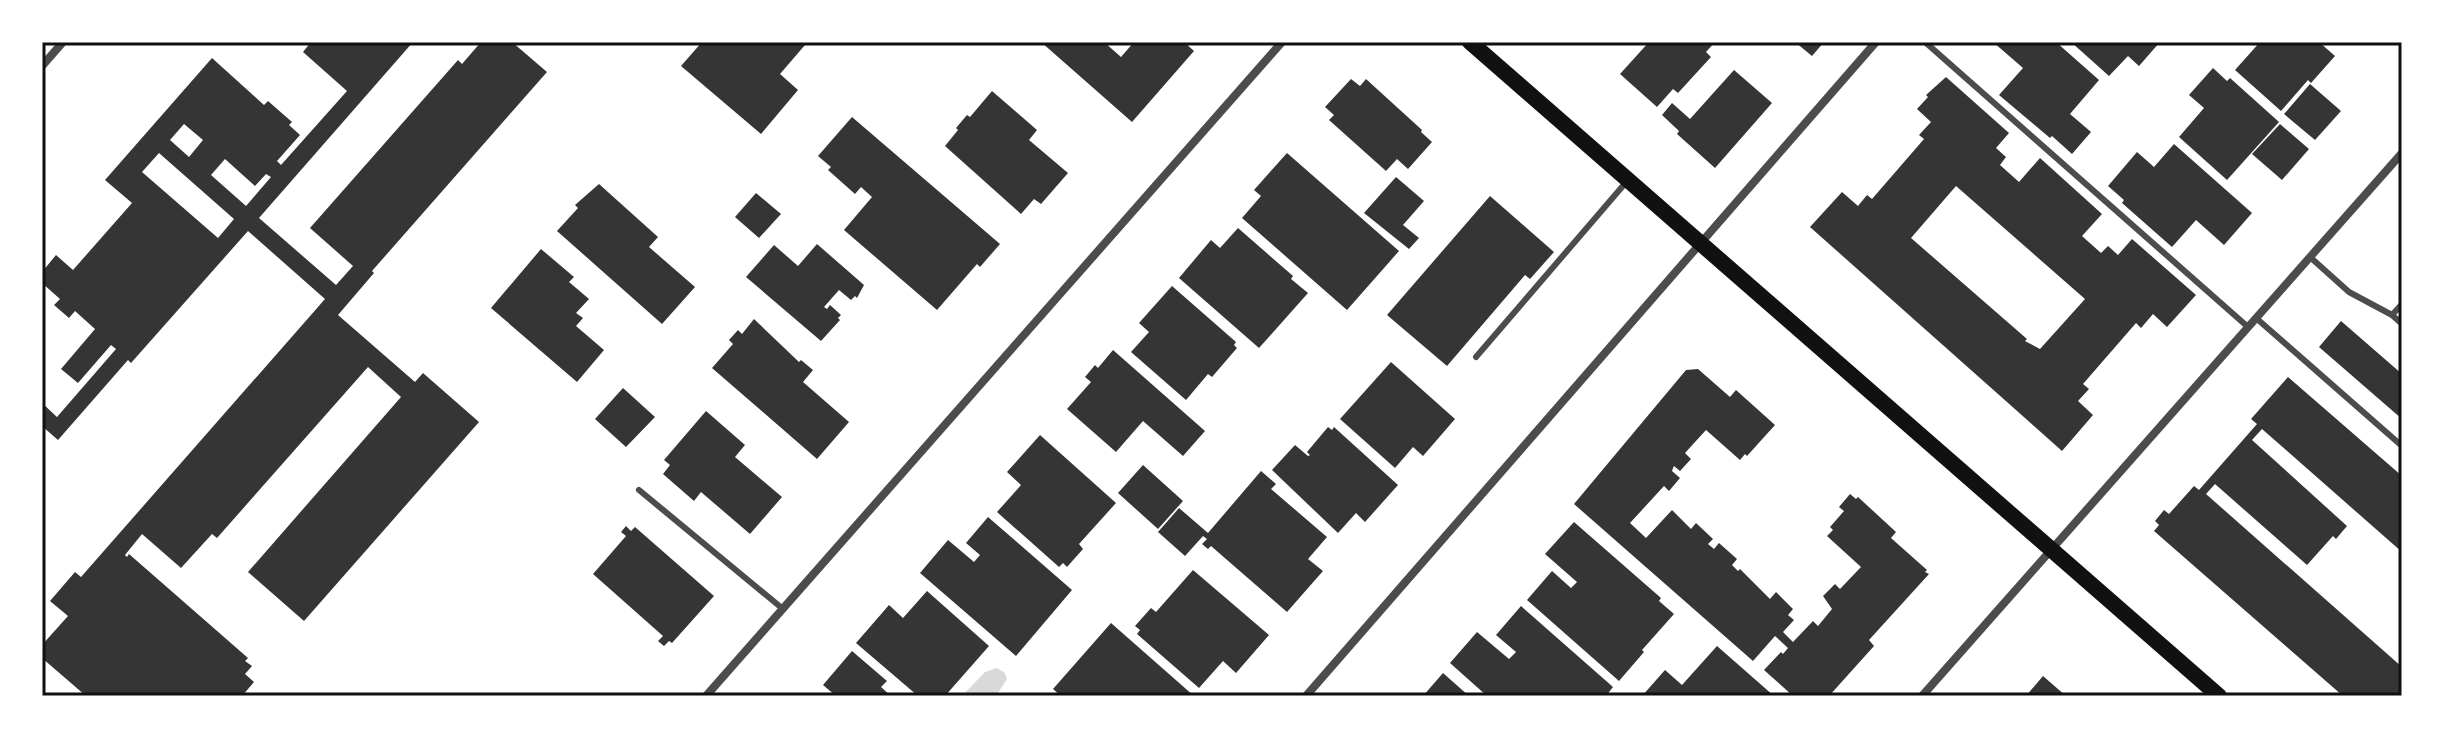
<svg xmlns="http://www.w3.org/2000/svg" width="2444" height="738" font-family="'Golos Text',sans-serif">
<rect width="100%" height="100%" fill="#fff"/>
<path fill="#d9d9d9" d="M997,668L1005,673L1007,679L996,696H962L985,672Z"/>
<path fill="#353535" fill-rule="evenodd" d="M311,42H413L259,218L336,285L353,266L310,228L458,60L462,64L481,42H512L547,72L372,271L374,273L338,315L415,382L423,373L479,422L304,621L248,572L401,397L368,367L217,538L212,534L181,568L142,534L125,555L127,557L129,554L248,658L245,661L252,666L245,674L254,682L242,696H86L42,658V645L68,616L50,601L75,572L81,577L325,299L248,231L131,363L128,360L58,440L42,426V403L57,417L116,349L111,345L78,383L61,369L95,329L75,311L69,318L54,305L60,299L42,283V272L56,255L73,270L132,203L105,180L212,58L264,105L268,101L292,122L289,125L300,135L277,161L281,165L347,91L303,52ZM184,124L203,140L189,157L170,140ZM159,153L234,219L218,238L142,172ZM225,159L255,186L266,174L271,177L246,206L211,175Z
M702,42H802L805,45L780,74L798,90L761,134L681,66Z
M1041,42H1104L1121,57L1134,42H1184L1194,51L1132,122Z
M1649,42H1715L1706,52L1711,57L1678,93L1673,89L1657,107L1620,74Z
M1795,42H1824L1812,56Z
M1993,42H2056L2099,80L2070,114L2091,132L2072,154L2052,136L2050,138L1999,95L2023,68Z
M2071,42H2160L2139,66L2128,56L2109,76Z
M2260,42H2319L2335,56L2311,83L2308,80L2281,111L2235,70Z
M2213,68L2227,81L2230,78L2279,122L2227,180L2179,137L2204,108L2189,95Z
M1734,70L1772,103L1715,168L1677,134L1679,131L1662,115L1672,103L1690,119Z
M1946,77L2009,133L1996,148L2006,157L2000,165L2019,182L2040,158L2102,214L2082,236L2101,253L2108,246L2118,255L2132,239L2196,295L2167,327L2153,314L2141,328L2136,323L2083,384L2089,389L2078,401L2093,415L2062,451L1810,227L1842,192L1858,206L1867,195L1872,199L1924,139L1919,135L1931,122L1917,109L1928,97L1926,95ZM1956,186L2085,299L2040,349L2025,341L2027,339L1911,238Z
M1351,79L1360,86L1366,79L1422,130L1421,132L1432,142L1408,169L1397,159L1386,171L1329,120L1334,115L1325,107Z
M2310,84L2341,111L2315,140L2284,114Z
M992,91L1037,130L1029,140L1068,173L1041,204L1034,199L1021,214L945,146L958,130L956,128L967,115L970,117Z
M852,117L1000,244L980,267L977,264L937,310L844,230L872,197L861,187L855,194L828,170L831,167L818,156Z
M2280,124L2309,149L2282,180L2252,154Z
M2174,144L2252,213L2224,245L2196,220L2172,247L2122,203L2124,200L2108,186L2137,152L2154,167Z
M1287,153L1399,251L1347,310L1242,218L1261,196L1254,190Z
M1396,177L1424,201L1403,225L1419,238L1409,249L1364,213Z
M599,184L658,237L649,247L695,287L662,324L557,231L578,208L575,205Z
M756,193L781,214L759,238L735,217Z
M1490,196L1554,252L1530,279L1525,275L1447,366L1387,315Z
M1238,228L1293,276L1291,279L1308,293L1259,348L1179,278L1211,240L1220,248Z
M817,244L864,285L857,298L855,296L851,300L839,290L824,307L827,309L830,305L841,315L838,318L840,320L821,341L746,277L774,245L798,266Z
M541,249L574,277L569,282L589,299L576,313L583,318L576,326L604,350L577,382L491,308Z
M1172,286L1236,342L1234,345L1237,348L1212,377L1208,374L1186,400L1131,352L1149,332L1139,323Z
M754,319L799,362L801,360L813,370L803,382L849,422L817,459L712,368L733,344L729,340L738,330L742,334Z
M2341,321L2402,374V419L2319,347Z
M1113,350L1205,431L1183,456L1143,421L1116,452L1067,409L1091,382L1085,377L1095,365L1098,368Z
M1391,362L1455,419L1423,456L1413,447L1395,468L1340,419Z
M1698,369L1730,397L1736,390L1775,425L1747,456L1745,454L1740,460L1706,430L1685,453L1691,459L1680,471L1674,466L1673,468L1672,471L1680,478L1669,491L1664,486L1630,523L1646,538L1672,510L1691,529L1696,523L1713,539L1708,544L1714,549L1719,543L1737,559L1732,565L1738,571L1740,569L1770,599L1776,592L1793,609L1788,615L1794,620L1783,632L1793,642L1813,621L1818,626L1832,609L1823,596L1835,584L1840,589L1861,567L1827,536L1833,530L1830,527L1844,511L1839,507L1850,494L1856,499L1858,497L1896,532L1891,538L1927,570L1925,572L1929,574L1869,640L1874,646L1829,696H1793L1764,670L1781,652L1783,654L1788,648L1775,636L1753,661L1574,504L1686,370Z
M2288,377L2402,476V552L2262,429L2252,440L2347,526L2336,539L2333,536L2307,565L2215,484L2206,494L2402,667V696H2343L2154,531L2159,525L2155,521L2164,510L2169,514L2194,486L2199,490L2257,424L2251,419Z
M623,388L655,417L626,447L595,419Z
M706,411L745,445L735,457L782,497L750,534L701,492L694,501L663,474L670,465L664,460Z
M1328,427L1332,430L1334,427L1398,485L1365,522L1356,513L1338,533L1272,470L1295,445L1308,456L1310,455L1307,452Z
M1040,435L1116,503L1079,544L1083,549L1067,567L1063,563L1059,567L997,512L1021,485L1007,472Z
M1143,465L1183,501L1158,529L1118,493Z
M1261,471L1276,484L1271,489L1327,537L1308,559L1323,571L1287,612L1211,546L1208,549L1202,544L1207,539L1203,536L1185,556L1158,532L1179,508L1208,533Z
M988,517L1072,590L1016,656L920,573L948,540L974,562L980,555L966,543Z
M1574,522L1661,598L1659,601L1674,614L1642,650L1644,652L1619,681L1527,600L1552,571L1571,588L1577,582L1545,554Z
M626,526L631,531L635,527L714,596L672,643L669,641L664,646L658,641L663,636L593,574L626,536L621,532Z
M1193,570L1269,635L1236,673L1223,661L1199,688L1137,634L1140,630L1135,626L1151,608L1156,612Z
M927,591L989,646L945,696H918L856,643L889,605L903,618Z
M1521,606L1613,687L1606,696H1487L1450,663L1477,632L1509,659L1516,652L1496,635Z
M1111,623L1194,696H1061L1053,689Z
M1717,646L1774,696H1642L1665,670L1682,685Z
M852,651L887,681L881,687L891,696H836L823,685Z
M1443,673L1469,696H1423Z
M2043,676L2066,696H2026Z"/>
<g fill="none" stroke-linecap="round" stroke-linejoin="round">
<path stroke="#4c4c4c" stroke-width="6" d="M1925,42L2248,327
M2310,257L2349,292L2392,315L2402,324
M2392,315L2402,304
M2256,318L2402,446
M1476,357L1628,180
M639,490L783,609"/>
<path stroke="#4c4c4c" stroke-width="8" d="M42,66L63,42
M706,696L1282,42
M1306,696L1876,42
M1922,696L2402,153"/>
<path stroke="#111" stroke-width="16" d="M1470,42L2219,696"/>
</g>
<rect width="2444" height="738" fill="none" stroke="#ffffff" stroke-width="88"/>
<rect x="44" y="44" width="2356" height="650" fill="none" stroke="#111" stroke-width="3"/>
</svg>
